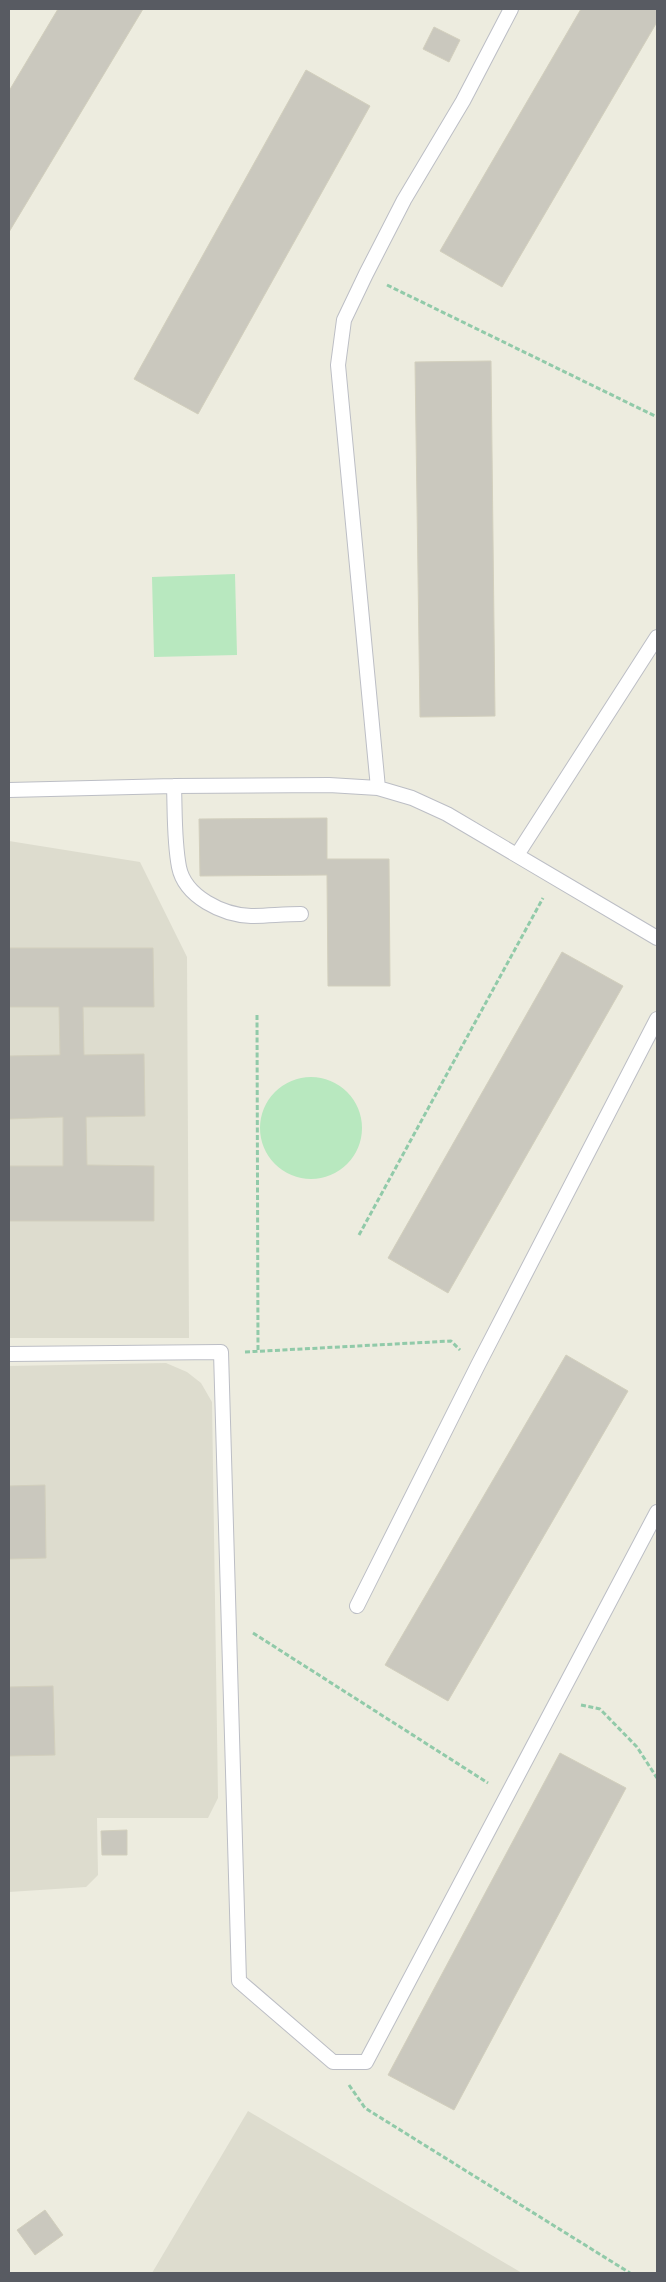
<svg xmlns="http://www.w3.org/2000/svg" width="666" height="2282" font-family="'Sofia Sans Condensed',sans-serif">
<rect width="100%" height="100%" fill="#edecdf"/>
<path fill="#dddcce" d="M9,841L140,862L187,957L189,1338H9Z
M166,1363L187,1372L201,1383L212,1402L218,1798L208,1818H97L98,1875L86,1887L9,1892V1366Z
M248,2111L522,2273H152Z"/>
<path fill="#b8e8bf" d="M235,574L237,655L154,657L152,577Z
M260 1128a51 51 0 1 1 102 0a51 51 0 1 1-102 0Z"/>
<path fill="#cac8be" stroke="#d2cfbd" d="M58,9H143L9,232V91Z
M581,9H657V22L502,287L440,251Z
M434,27L460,40L449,62L423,49Z
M306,70L370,106L198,414L134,379Z
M491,361L495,716L420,717L415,362Z
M327,818V859H389L390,986H328L327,875L200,876L199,819Z
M9,948H153L154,1007H83L84,1055L144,1054L145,1116L86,1117L87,1165L154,1166V1221H9V1166H63V1117L9,1119V1056L60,1055L59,1007H9Z
M562,952L623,986L448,1293L388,1258Z
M566,1355L628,1391L448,1701L385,1665Z
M45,1485L46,1558L9,1559V1486Z
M53,1686L55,1755L9,1756V1687Z
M560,1753L626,1788L454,2110L388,2075Z
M127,1830V1855H102L101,1831Z
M45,2210L63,2235L35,2255L17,2230Z"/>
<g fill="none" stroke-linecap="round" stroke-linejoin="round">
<g stroke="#bcbec5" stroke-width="16">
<path id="lane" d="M174,786C175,813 174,841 179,867C185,897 223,915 251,916C267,916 284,914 301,914
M378,788L338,365L344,320L366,274L404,200L463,101L511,9
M9,790L174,786L329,785L378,788L412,798L447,814L657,938
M517,855L657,637
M9,1354L221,1352L239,1981L333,2062H366L657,1512
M357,1606L478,1365L657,1019"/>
</g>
<path stroke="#91caa9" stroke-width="3" stroke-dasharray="5 2.5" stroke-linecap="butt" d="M387,285L657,417
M257,1015L258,1352
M359,1235L543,898
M245,1352L451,1341L460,1350
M253,1633L488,1783
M581,1705L600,1709L637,1747L657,1778
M349,2085L365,2108L630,2273"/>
<use href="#lane" stroke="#fff" stroke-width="14"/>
</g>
<rect width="666" height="2282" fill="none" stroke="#585b62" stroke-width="20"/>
</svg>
